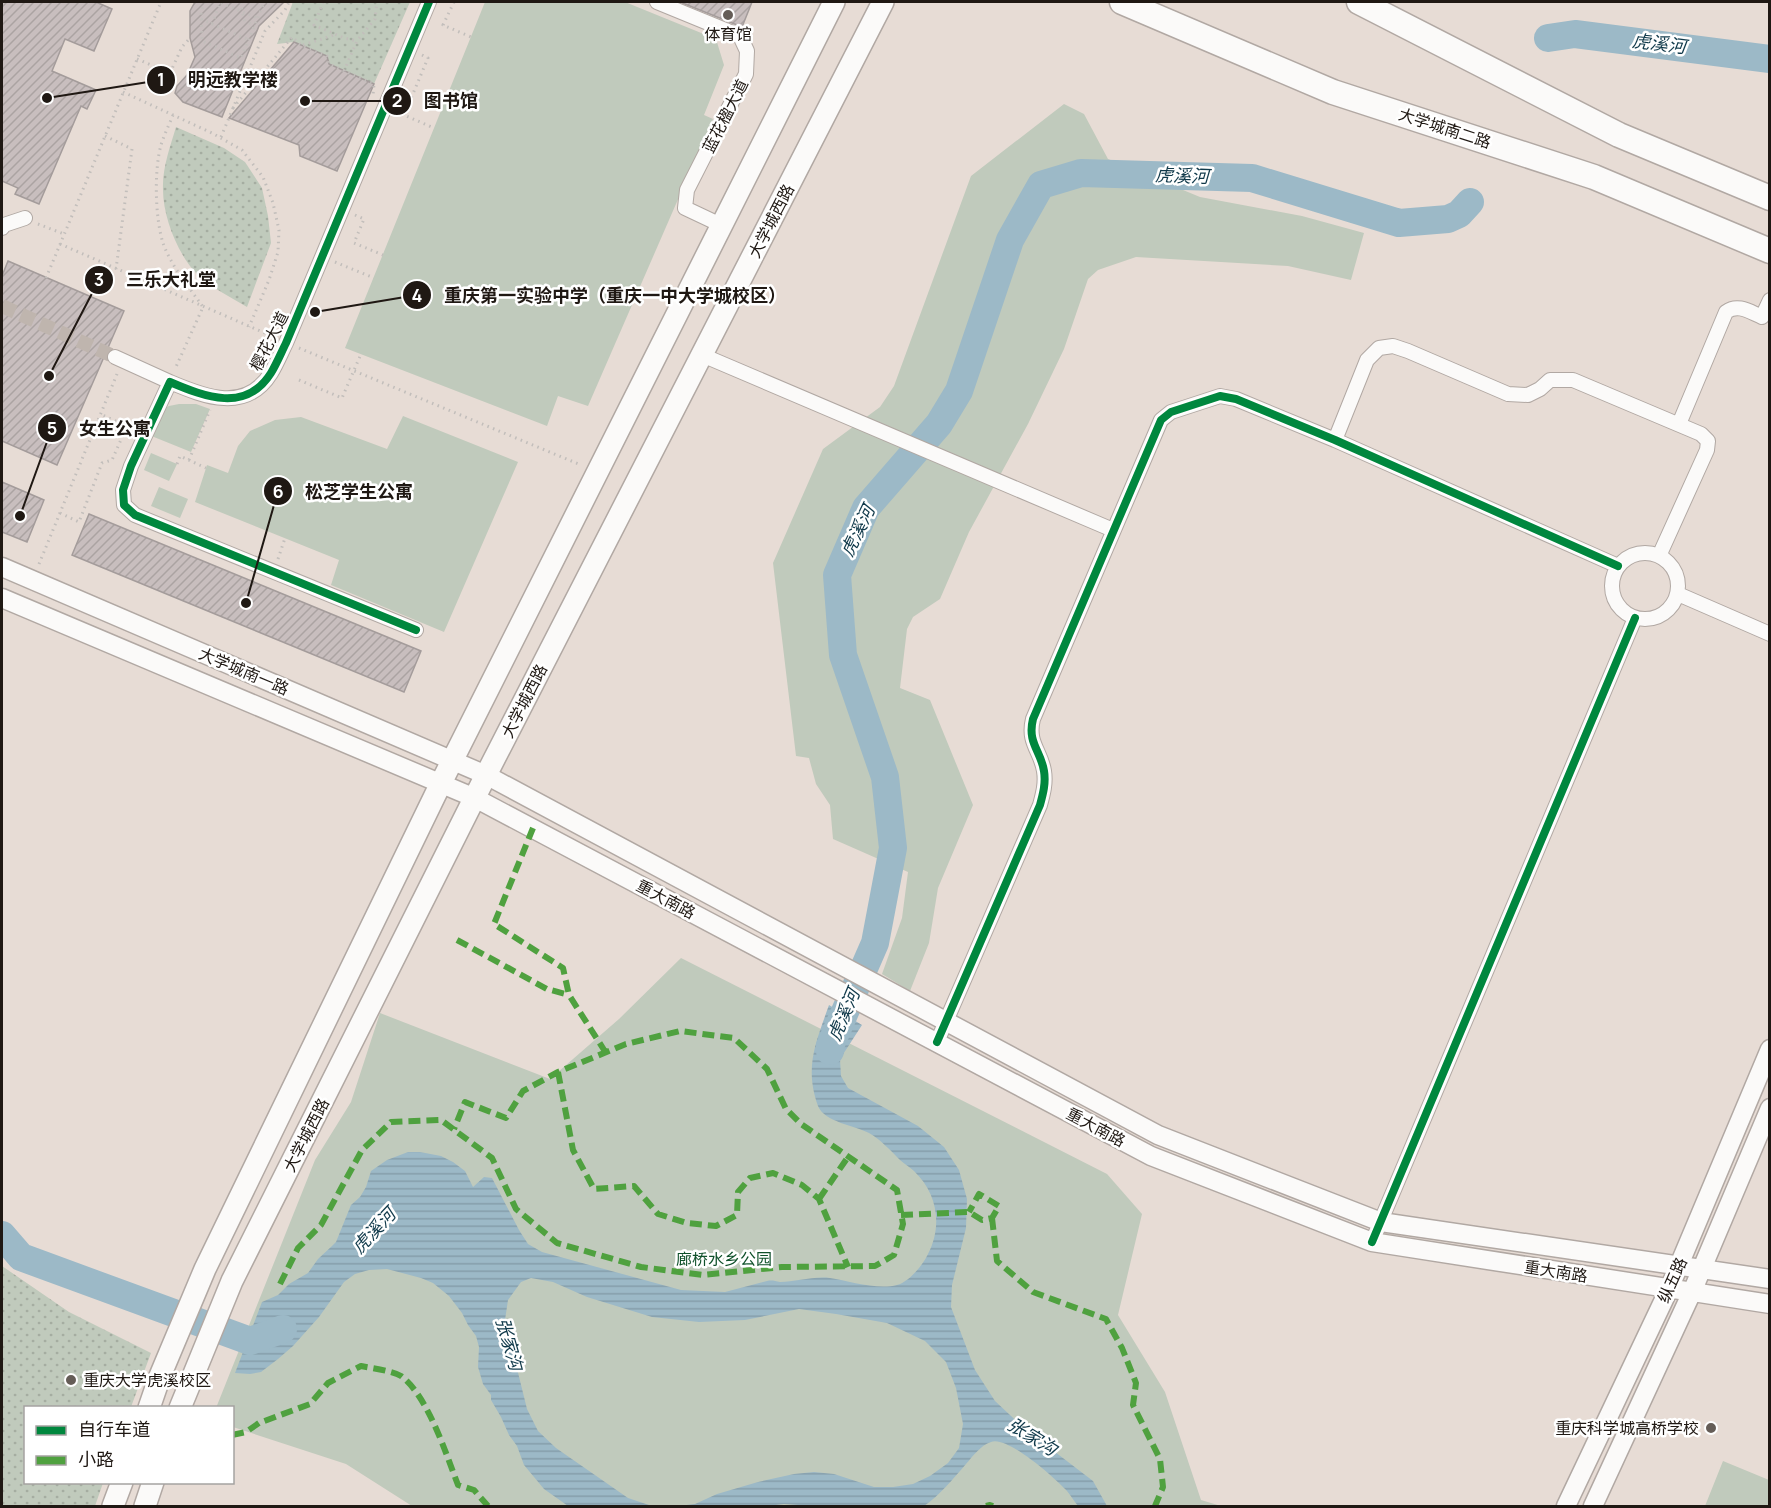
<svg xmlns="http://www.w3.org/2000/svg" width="1771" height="1508" font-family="Manrope,'Noto Sans SC',sans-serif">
<defs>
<pattern id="grass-dots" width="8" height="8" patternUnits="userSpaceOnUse" patternTransform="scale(1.5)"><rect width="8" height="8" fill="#c0cabc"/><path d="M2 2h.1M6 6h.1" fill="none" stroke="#a5ada1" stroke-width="1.8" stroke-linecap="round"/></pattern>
<pattern id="water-rules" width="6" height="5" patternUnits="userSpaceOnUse" patternTransform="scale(1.5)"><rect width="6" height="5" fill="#9cb9c7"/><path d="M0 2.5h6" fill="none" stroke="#869eaa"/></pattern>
<pattern id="building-hatch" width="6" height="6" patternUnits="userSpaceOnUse" patternTransform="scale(1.5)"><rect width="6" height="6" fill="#c8bebe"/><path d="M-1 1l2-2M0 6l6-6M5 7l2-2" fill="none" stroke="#aba3a2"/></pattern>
</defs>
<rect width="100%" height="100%" fill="#e7dcd5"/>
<path fill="url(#grass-dots)" d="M293,2H410L374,84L329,64L327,56L294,42L277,44Z
M176,127L224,148L245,162L262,188L268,216L271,243L247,307C230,297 212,288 197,274C178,255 163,217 163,190C162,169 170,147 176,127Z
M2,1266L69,1312L151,1353L131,1407L26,1408V1482L103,1483L95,1506H2Z"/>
<path fill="#c0cabc" d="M485,2H625L716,39L724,65L704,115L713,119L588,406L558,396L547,426L345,348Z
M1064,104L1084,114L1108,159L1200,197L1302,216L1364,233L1351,280L1288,266L1136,257L1098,270L1088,279L1064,349L1028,424L969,532L940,599L913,617L907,629L900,688L930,700L973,805L938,888L929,943L910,991L882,974L902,918L908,872L833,839L830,805L816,784L809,758L796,756L773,563L823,449L880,407L894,386L971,176Z
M179,404H196L210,409L191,452L149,435L159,411L169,406Z
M403,416L518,462L444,632L331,585L339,560L195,502L207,465L228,473L238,446L250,431L275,420L301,417L387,449Z
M151,453L177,464L169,481L144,470Z
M159,487L188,499L180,518L151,506Z
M681,958L1107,1174L1142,1214L1118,1315L1165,1392L1201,1500L1221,1506H412L346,1464L233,1427L232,1408H216L315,1160L351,1102L380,1013L550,1079L619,1019Z
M1723,1461L1769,1480V1506H1705Z"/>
<path fill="url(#water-rules)" d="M829,1005L862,1025L840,1059L841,1076L848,1088L918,1126L944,1147L959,1170L967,1199L966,1228L952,1285L951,1307L975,1370L995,1401L1025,1429L1093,1481L1107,1506H1078C1074,1501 1071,1496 1067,1491C1056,1479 1007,1435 991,1442C981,1445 973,1456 966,1464C953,1479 940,1495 924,1506H812L784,1504L768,1506H678L695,1504L717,1494L758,1482L794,1474L814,1472L834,1474L874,1487H893L913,1484L930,1476L948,1463L959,1448L963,1424L956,1388L946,1362L925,1341L887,1323L836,1314L799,1309L745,1320L699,1322L652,1317L587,1297L553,1282L531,1278L521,1282L508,1300L505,1320L527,1409L538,1431L556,1448L628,1498L652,1506H666H568L544,1489L524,1465L517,1446L509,1435L501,1417L491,1400V1395L483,1384L478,1367L479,1347L476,1336L468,1325L462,1313L449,1296L433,1283L421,1278L387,1269L369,1270L355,1274L344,1282L319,1317L293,1346L278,1359L261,1372L250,1374L235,1373L262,1302L278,1295L289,1284L308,1273L318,1259L332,1246L336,1242L351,1205L360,1197L366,1187L371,1171L387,1160L408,1152H420L441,1156L453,1162L465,1171L473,1187L484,1177L492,1178L519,1230L528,1244L542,1252L681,1290L725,1292L767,1281C772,1280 775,1281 780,1282C795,1282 813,1276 830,1278C849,1281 877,1290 897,1285C909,1282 923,1265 928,1254C943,1225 937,1193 914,1171C910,1167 904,1164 900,1160C891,1151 880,1139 869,1133C856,1126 824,1122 818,1106C804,1067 816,1042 829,1005Z"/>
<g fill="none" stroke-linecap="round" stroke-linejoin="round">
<path stroke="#9cb9c7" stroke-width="28" d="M1548,38L1575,34L1770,59
M830,1051V1046L875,943L893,848L885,777L843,655L837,575L866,508L939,424L959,391L1010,240L1041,185L1081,173L1252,178L1399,223L1448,219L1459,214L1470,202
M2,1235L21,1257L250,1341L283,1329"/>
</g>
<path fill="url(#building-hatch)" stroke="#a49c9b" stroke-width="1.5" d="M2,2H96L112,9L94,51L65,39L52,71L96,90L87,109L81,106L39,204L15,194L18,188L2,181Z
M195,2H284L259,26L222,117L183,102L175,93L177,86L187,75L195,57L190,38V11Z
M680,2H752L742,27Z
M294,42L327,56L329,64L374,84L337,171L300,156L299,145L229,118Z
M8,261L124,311L57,465L2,441V276Z
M2,482L44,500L27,542L2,532Z
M89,514L421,651L404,692L72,555Z"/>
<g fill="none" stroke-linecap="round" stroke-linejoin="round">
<path stroke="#bfb5ae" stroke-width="14" stroke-dasharray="14 7" stroke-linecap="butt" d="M2,306L115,357"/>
<g stroke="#b1a8a3" stroke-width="16">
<path id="street" d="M657,2L740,36L747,51L746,74L687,190L685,208L721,225
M2,228L4,225L25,218
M702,355L1113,530
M115,357L170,382
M1679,424L1726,312C1738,303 1750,312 1762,317L1770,300
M1335,440L1367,360L1379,348L1393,346L1408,351L1508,394L1528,395L1540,389L1550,380H1573L1701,434L1708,441L1707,450L1659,556
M1612 586a33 33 0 1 1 66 0a33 33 0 1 1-66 0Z
M1678,594L1770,634
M416,630L135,515L124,505L123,490L131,466L170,382C205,397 246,413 271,373C277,363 281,353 286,343L429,2
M937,1042L1040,805C1043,794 1046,783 1044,771C1041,751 1027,743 1033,719L1161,420L1171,412L1220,396L1236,399L1335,440L1618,566
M1372,1242L1635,618"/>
</g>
<g stroke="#b1a8a3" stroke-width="21">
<path id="secondary" d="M2,567L486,775L1158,1135L1381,1222L1770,1279
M2,598L475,798L1151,1156L1372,1242L1770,1304
M1566,1506L1669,1289L1770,1049
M1593,1506L1692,1292L1770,1108"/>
</g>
<g stroke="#b1a8a3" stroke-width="24">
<path id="primary" d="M149,1408L160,1376L205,1269L441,783L834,2
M180,1408L232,1281L486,775L883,2
M113,1506L122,1482
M145,1506L153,1482"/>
</g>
<g stroke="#b1a8a3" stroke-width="27">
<path id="highway" d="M1122,2L1333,92L1594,177L1770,251
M1359,2L1619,135L1770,198"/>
</g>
<path stroke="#c2bebb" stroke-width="3" stroke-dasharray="1.5 4.5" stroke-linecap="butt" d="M205,2L201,11L202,41L241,58L263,5L268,2
M241,2L242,12L245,21L255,26
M323,2L314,25L344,38L357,41
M454,2L443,25L471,37
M221,3L258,18
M201,19L249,40
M212,24L220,3
M303,45L334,35
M422,55L428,58L404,115L434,128
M137,59L170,73L182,47L190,38
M344,71L357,41L375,19L377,2
M123,92L212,133L242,150L263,177L273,203L279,230L278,252L269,280L249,327
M233,108L292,37L302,46L327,56L329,64L374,84L373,95
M173,115C169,125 164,135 161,145C154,170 155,218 163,243C171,266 189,287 203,307L175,369
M105,136L132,149L116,269
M221,137L265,31L285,10L289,2
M355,215L364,219L354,243L383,255
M38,224L64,234
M60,244L274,337
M335,262L374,278
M46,278L161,2
M299,348L581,465
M299,380L342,398L361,354
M189,460L210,410
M177,464L180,456L206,468
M60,513L79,522L102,463L112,460L127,426L100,414
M278,559L285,538
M39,564L117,374"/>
<use href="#street" stroke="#fbfaf9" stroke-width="14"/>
<use href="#secondary" stroke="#fbfaf9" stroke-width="18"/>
<use href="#primary" stroke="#fbfaf9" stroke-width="21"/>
<use href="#highway" stroke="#fbfaf9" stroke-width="24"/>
<path stroke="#4fa13f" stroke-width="6" stroke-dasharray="12 6" stroke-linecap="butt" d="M533,828L494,924L563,968L569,995L606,1053
M457,940L547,989L569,995
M558,1072L573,1150L594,1189L634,1186L658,1214L687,1223L716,1226L737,1215L738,1192L750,1178L773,1173L802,1185L819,1199L848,1267
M819,1199L848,1157
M901,1215L969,1212L982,1220L992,1218L999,1206L979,1194L969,1212
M992,1218L997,1261L1033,1292L1106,1319L1122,1348L1136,1383L1133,1405L1160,1459L1163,1487L1155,1506
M280,1284L298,1248L321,1225L362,1150L391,1122L441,1120L492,1158L516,1209L557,1243L641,1267L703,1275L782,1267L875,1266L894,1255L903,1224L897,1190L801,1124L786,1109L767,1069L734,1038L680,1031L626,1044L558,1072L523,1091L506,1118L465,1102L454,1129
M232,1435L246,1432L259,1423L310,1404L328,1383L361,1366C371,1368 393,1371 401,1376C428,1396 446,1454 458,1485L474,1490L488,1506
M986,1506L990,1505L993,1506"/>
<g stroke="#fff" stroke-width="11">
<path id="cycleway" d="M416,630L135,515L124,505L123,490L131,466L170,382C205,397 246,413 271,373C277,363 281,353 286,343L429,2
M937,1042L1040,805C1043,794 1046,783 1044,771C1041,751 1027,743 1033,719L1161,420L1171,412L1220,396L1236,399L1335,440L1618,566
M1372,1242L1635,618"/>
</g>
<use href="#cycleway" stroke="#00873e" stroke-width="8"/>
</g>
<g fill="#655d57" stroke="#fff" stroke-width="2">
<circle cx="728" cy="15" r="6"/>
<circle cx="71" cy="1380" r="6"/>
<circle cx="1711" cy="1428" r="6"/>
</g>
<g text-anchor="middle" stroke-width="5" stroke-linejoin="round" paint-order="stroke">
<g font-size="16" fill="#1f1813" stroke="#fff">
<text x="728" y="40">体育馆</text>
<text x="83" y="1386" text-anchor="start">重庆大学虎溪校区</text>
<text x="1699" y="1434" text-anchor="end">重庆科学城高桥学校</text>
</g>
<g font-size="16" fill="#1f1813" stroke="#fff">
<text transform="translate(725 116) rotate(-63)" y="6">蓝花楹大道</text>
<text transform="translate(1445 128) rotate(18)" y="6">大学城南二路</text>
<text transform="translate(771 221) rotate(-63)" y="6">大学城西路</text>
<text transform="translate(269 341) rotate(-63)" y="6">樱花大道</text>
<text transform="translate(244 671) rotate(23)" y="6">大学城南一路</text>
<text transform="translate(524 701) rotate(-63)" y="6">大学城西路</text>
<text transform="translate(666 899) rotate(28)" y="6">重大南路</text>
<text transform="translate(1096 1127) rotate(28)" y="6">重大南路</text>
<text transform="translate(306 1135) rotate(-63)" y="6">大学城西路</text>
<text transform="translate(1556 1271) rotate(9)" y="6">重大南路</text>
<text transform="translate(1672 1280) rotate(-66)" y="6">纵五路</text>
</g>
<g font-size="16" fill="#10512b" stroke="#fff">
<text x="724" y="1265">廊桥水乡公园</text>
</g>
<g font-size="18" font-style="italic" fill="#10394a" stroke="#fff">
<text transform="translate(1659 44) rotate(7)" y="6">虎溪河</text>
<text transform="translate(1182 176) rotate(2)" y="6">虎溪河</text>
<text transform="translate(858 531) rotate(-64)" y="6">虎溪河</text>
<text transform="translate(844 1015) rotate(-67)" y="6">虎溪河</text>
<text transform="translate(374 1231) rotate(-47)" y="6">虎溪河</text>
<text transform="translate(509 1344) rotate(74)" y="6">张家沟</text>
<text transform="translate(1032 1437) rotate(32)" y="6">张家沟</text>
</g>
</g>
<path fill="none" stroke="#1f1813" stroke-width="2" d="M47 98L161 80M305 101L397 101M49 376L99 280M315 312L417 295M20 516L52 428M246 603L278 491"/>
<g fill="#1f1813" stroke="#fff" stroke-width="2">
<circle cx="47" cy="98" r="6"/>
<circle cx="305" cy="101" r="6"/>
<circle cx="49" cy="376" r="6"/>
<circle cx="315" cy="312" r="6"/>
<circle cx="20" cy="516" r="6"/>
<circle cx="246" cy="603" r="6"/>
<circle cx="161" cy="80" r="15"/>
<circle cx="397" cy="101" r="15"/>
<circle cx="99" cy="280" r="15"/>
<circle cx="417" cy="295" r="15"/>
<circle cx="52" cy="428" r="15"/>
<circle cx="278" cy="491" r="15"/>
</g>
<g font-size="18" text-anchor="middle" font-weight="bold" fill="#fff">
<text x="161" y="86">1</text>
<text x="397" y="107">2</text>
<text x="99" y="286">3</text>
<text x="417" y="302">4</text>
<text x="52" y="435">5</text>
<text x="278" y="498">6</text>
</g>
<g font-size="18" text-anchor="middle" font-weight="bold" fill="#1f1813" stroke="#fff" stroke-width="5" stroke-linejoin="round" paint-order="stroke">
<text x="233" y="86">明远教学楼</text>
<text x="451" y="107">图书馆</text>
<text x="171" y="286">三乐大礼堂</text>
<text x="615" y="302">重庆第一实验中学（重庆一中大学城校区）</text>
<text x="115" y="435">女生公寓</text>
<text x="359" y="498">松芝学生公寓</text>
</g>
<rect width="1771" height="1508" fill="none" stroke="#1f1813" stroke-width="6"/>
<rect x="24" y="1406" width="210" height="78" fill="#ffffff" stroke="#a5a3a1" stroke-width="1.5"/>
<rect x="36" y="1426" width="30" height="9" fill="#00873e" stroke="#a5a3a1" stroke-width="1.5"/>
<text x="78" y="1436" font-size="18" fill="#1f1813">自行车道</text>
<rect x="36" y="1456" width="30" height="9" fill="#4fa13f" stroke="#a5a3a1" stroke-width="1.5"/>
<text x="78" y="1466" font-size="18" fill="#1f1813">小路</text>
</svg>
